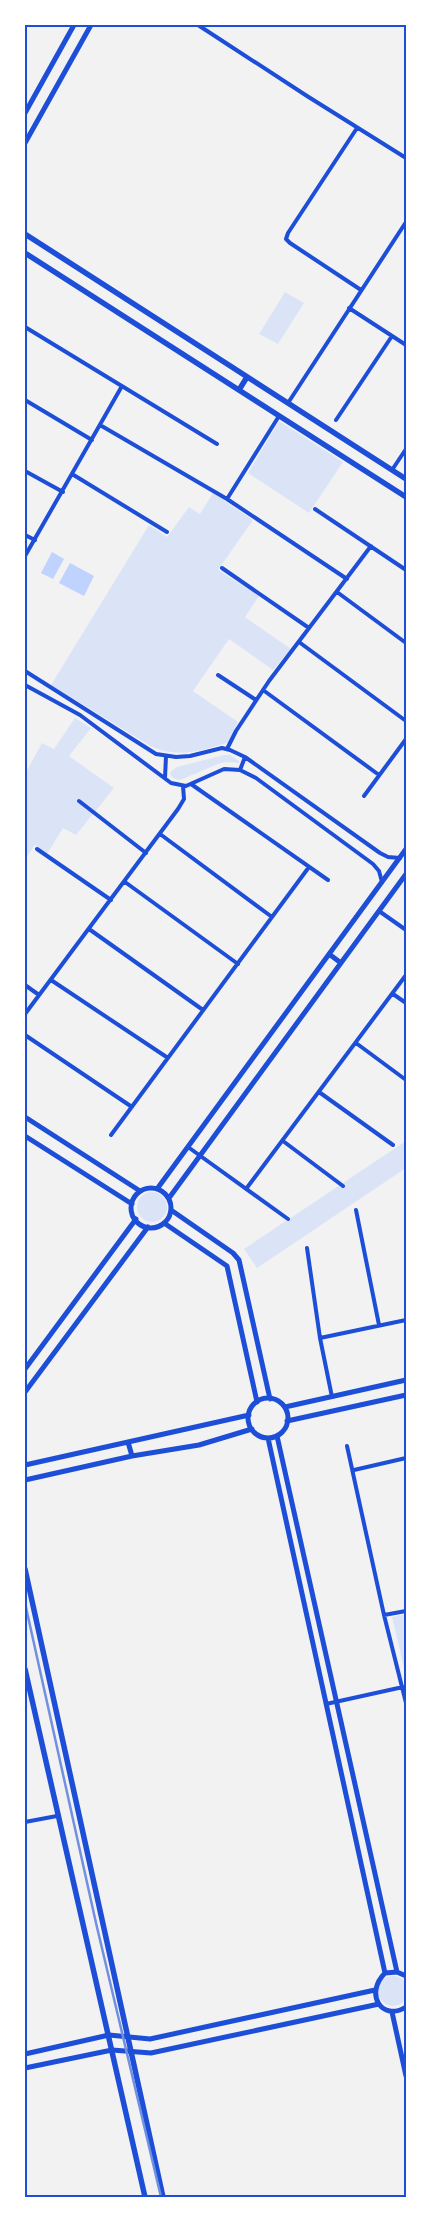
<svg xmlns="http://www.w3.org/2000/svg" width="431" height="2222" font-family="'Noto Sans',sans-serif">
<rect width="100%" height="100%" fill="#f2f2f2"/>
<path fill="#dbe4f7" d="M285,292L304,303L278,344L259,334Z
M279,421L343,462L309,513L248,473Z
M213,493L253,520L218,570L259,596L245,617L291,649L273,670L229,639L193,691L238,722L229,742C203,751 178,758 152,747L51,685L149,525L167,537L189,507L200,514Z
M75,718L91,728L69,756L114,788L76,835L63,828L47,854L35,845L25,859V774L42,743L54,749Z
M224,755H230L239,761V763L226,762L218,764L180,780C175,779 171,778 170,772L177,767Z
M406,1141V1168L257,1268L244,1249Z
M137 1207a15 15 0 1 1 30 0a15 15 0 1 1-30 0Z
M406,1614V1677L392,1617Z
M378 1991a15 15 0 1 1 30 0a15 15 0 1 1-30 0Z"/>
<path fill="#bfd3fe" d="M52,552L64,559L53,579L41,573Z
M70,563L94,576L84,596L59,583Z"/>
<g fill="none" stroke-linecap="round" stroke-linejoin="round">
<path stroke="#1d4ed8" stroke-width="4" d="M198,25L307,96L406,158
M357,128L288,233L286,239L290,243L361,290
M349,308L406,345
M25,327L217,444
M25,400L92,440
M288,403L406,222
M336,420L392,336
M100,425L227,499L347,579
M392,470L406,449
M25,471L63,492
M72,474L167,532
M227,499L279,416
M315,509L406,570
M25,535L35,540
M25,556L122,386
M222,568L309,628
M337,592L406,643
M299,642L406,721
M25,671L156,754L176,757L190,756L222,748L230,750L245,757L380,853L388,857L400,858
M218,675L256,700
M25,685L80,715L171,783L186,786L224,769L240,770L256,778L373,864L379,871L382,882
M263,690L379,775
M227,749L236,731L269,681L371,546
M240,770L245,757
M165,778L166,756
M191,784L328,880
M364,796L406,739
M79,801L146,853
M160,834L272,917
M37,849L111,900
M125,882L238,964
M379,911L406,930
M89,929L203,1010
M51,980L168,1058
M25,985L39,995
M393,994L406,1003
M25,1014L178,809L184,799L183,786
M25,1035L132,1107
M356,1043L406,1080
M319,1092L393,1145
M111,1135L309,867
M283,1141L343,1186
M188,1147L288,1219
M246,1189L406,975
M356,1210L379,1325
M307,1248L320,1338L332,1397
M320,1338L406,1320
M347,1446L384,1615L406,1703
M354,1470L406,1458
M384,1615L406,1611
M326,1704L403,1687
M25,1822L57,1816"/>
<path stroke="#1d4ed8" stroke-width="5" d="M25,113L74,25
M25,143L91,25
M329,954L341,963
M25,1117L140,1191
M25,1136L132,1204
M131 1208a20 20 0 1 1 40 0a20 20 0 1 1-40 0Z
M157,1189L406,849
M169,1198L406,874
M171,1210L233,1253L239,1260L270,1399
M164,1223L227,1266L257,1402
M25,1369L136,1219
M25,1392L148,1227
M248 1418a20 20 0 1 1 40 0a20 20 0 1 1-40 0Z
M285,1407L406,1380
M287,1421L406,1395
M277,1436L397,1972
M268,1438L385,1973
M128,1442L132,1456
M25,1465L249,1415
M25,1480L132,1456L199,1445L252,1429
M406,1976L397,1972L385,1973C364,1994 382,2022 406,2007
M392,2012L406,2076
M25,2054L109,2035L150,2039L375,1990
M25,2068L112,2050L151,2053L379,2004"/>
<path stroke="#1d4ed8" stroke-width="5.5" d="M25,234L406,479
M25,253L406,497
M239,390L247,377
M25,1569L163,2197
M25,1669L145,2197"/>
<path stroke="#7290e2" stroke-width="2.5" d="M25,1603L96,1923L161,2197"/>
</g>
<rect width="431" height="2222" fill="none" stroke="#ffffff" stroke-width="52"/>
<rect x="26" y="26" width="379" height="2170" fill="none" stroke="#1d4ed8" stroke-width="2"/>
</svg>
